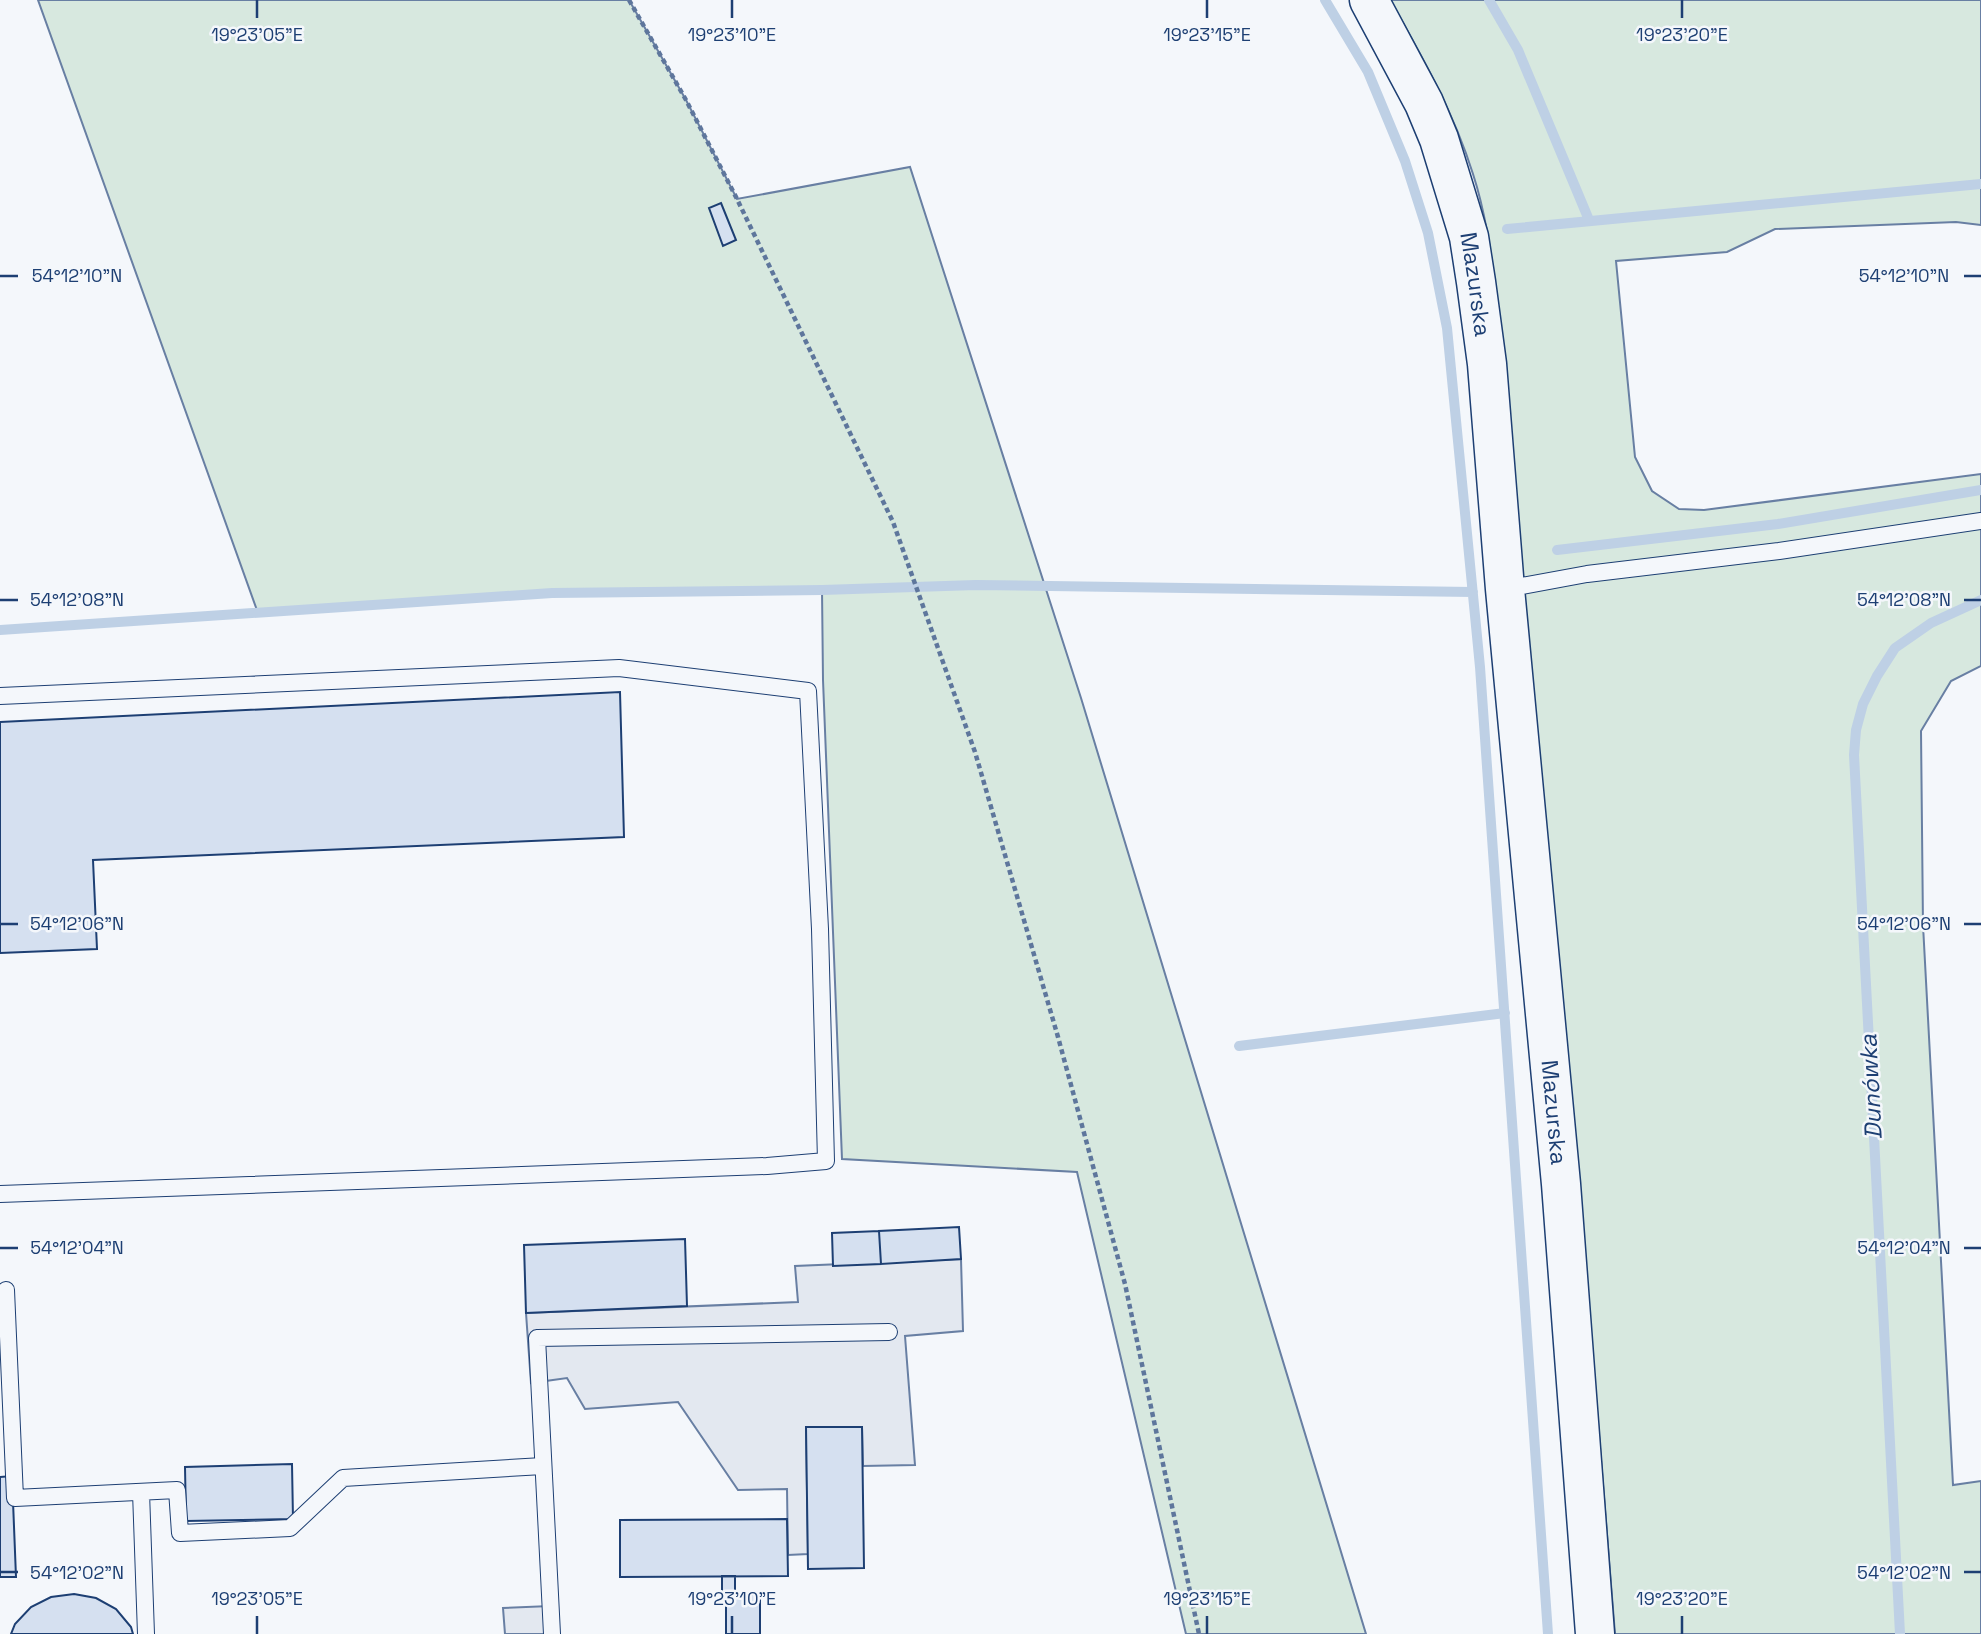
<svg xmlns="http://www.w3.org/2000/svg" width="1981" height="1634" font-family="'Space Grotesk',sans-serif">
<rect width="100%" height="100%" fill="#f4f7fb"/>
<path fill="#d7e8df" stroke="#687fa3" stroke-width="2" d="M38,0H629L686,100L737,199L910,167L1081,698L1366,1634H1186L1077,1172L842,1159L823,680L822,590L552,593L258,613Z
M1390,0H1981V225L1956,222L1775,229L1727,252L1616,261L1635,457L1652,491L1679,509L1704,510L1981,474V666L1951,681L1921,731L1923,925L1953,1485L1981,1481V1634H1615L1586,1273L1498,306C1492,262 1487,217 1473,174C1454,113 1422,56 1390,0Z"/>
<path fill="#e3e8f0" stroke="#687fa3" stroke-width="2" d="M961,1259L963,1331L905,1336L915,1465L863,1466L862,1427L806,1428L808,1554L788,1555L787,1489L738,1490L678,1402L585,1409L567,1378L531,1383L526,1313L798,1302L795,1266Z
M550,1606L552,1634H505L503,1608Z"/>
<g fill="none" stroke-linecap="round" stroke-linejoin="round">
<path stroke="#bed0e5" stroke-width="10" d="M1325,0L1368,72L1405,161L1428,233L1447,328L1480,667L1548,1634
M1489,0L1518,50L1589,220
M1507,229L1981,184
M1557,550L1778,524L1981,490
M0,630L552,593L822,590L976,585L1473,592
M1239,1046L1505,1013
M1900,1634L1854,755L1856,730L1863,704L1877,676L1895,648L1931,623L1981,600"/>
</g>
<path fill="#d5e0f0" stroke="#1d3f73" stroke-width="2" d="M721,203L736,240L723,246L709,208Z
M620,692L624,837L93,860L97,949L0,953V722Z
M959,1227L961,1259L881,1264L879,1231Z
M879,1231L881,1264L833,1266L832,1233Z
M685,1239L687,1306L526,1313L524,1245Z
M806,1427H862L864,1568L808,1569Z
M292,1464L293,1519L186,1521L185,1467Z
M12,1476L16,1577H0V1477Z
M787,1519L788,1576L620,1577V1520Z
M722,1576H735V1594L722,1595Z
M74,1594L96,1598L116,1609L131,1627L133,1634H11L15,1624L31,1607L51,1597Z
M726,1594L760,1595V1634H726Z"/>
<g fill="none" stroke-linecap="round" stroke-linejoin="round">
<g stroke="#1d3f73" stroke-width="18">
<path id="lane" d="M1505,589L1587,574L1779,551L1981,521
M0,696L619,668L808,691L820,929L826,1161L767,1166L0,1194
M6,1290L15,1498L177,1490L180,1533L290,1528L343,1478L543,1466
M141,1492L146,1634
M552,1634L537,1338L889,1332"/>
</g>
<g stroke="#1d3f73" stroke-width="41">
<g id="secondary">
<path id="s1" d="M1369,0L1424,103L1439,139L1469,237L1476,282L1487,364L1505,589L1561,1184L1595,1634"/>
</g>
</g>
<path stroke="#5e769c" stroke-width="4.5" stroke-dasharray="5 3.5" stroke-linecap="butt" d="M629,0L686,100L737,199L893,522L975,752L1058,1037L1125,1284L1199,1634"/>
<use href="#lane" stroke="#f4f7fb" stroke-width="16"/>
<use href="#secondary" stroke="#f4f7fb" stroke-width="38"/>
</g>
<path fill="none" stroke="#1d3f73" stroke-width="2.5" d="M257,0V18M732,0V18M1207,0V18M1682,0V18M0,276H18M1964,276H1981M0,600H18M1964,600H1981M0,924H18M1964,924H1981M0,1248H18M1964,1248H1981M0,1572H18M1964,1572H1981M257,1616V1634M732,1616V1634M1207,1616V1634M1682,1616V1634"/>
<g text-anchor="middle" stroke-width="5" stroke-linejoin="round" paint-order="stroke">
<g font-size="23" fill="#1d3f73" stroke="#f4f7fb">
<text dy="8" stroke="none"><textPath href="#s1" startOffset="306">Mazurska</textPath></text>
<text dy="8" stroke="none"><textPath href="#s1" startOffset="1138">Mazurska</textPath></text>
</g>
<g font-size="24" font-style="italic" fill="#1d3f73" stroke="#f4f7fb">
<text transform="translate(1871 1087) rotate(-93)" y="8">Dunówka</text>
</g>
</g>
<g font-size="18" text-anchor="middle" fill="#1d3f73" stroke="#f4f7fb" stroke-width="5" stroke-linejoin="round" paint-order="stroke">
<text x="257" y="41">19°23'05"E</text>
<text x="732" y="41">19°23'10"E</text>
<text x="1207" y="41">19°23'15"E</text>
<text x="1682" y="41">19°23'20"E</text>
<text x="77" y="282">54°12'10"N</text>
<text x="1904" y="282">54°12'10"N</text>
<text x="77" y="606">54°12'08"N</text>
<text x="1904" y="606">54°12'08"N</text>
<text x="77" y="930">54°12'06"N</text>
<text x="1904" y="930">54°12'06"N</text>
<text x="77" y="1254">54°12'04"N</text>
<text x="1904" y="1254">54°12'04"N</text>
<text x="77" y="1579">54°12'02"N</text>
<text x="1904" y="1579">54°12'02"N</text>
<text x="257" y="1605">19°23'05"E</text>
<text x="732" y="1605">19°23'10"E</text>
<text x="1207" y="1605">19°23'15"E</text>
<text x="1682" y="1605">19°23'20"E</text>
</g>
</svg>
